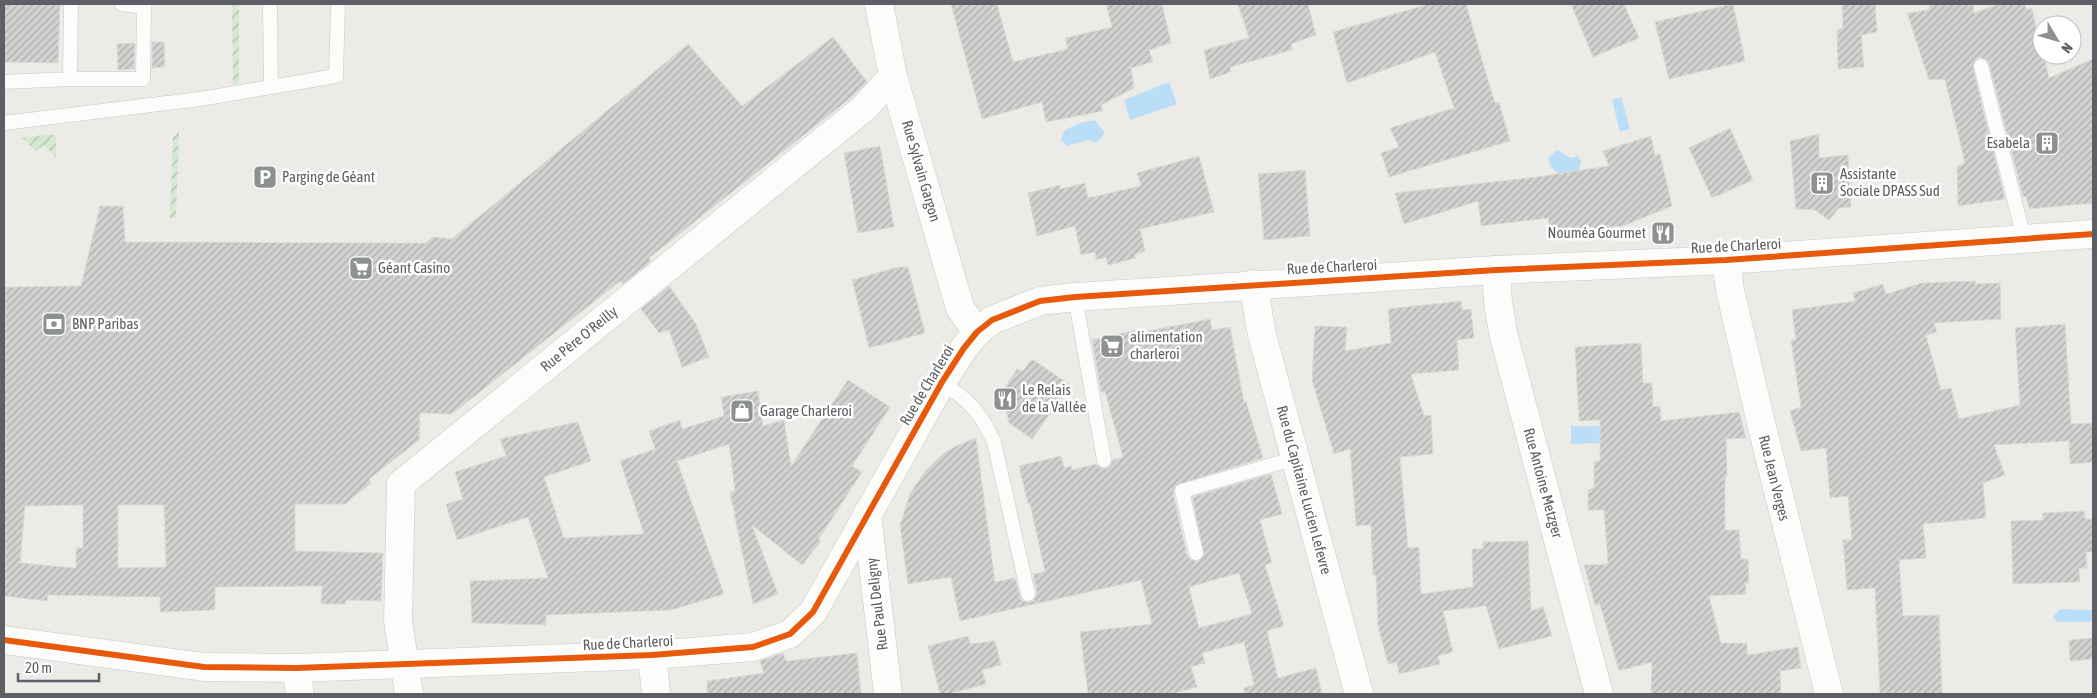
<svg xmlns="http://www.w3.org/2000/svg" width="2097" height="698" font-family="'Asap Condensed',sans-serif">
<defs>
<pattern id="garden-furrows" width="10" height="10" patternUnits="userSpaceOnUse" patternTransform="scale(1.25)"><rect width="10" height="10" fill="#d4e9d2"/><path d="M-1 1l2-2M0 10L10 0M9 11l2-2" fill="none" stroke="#afc0ae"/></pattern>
<pattern id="building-hatch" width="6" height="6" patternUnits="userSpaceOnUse" patternTransform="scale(1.25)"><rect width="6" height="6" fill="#d3d2d0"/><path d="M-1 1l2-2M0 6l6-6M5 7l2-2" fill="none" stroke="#aeaeac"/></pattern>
</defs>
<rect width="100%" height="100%" fill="#ecebe7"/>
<path fill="url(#garden-furrows)" d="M232,4H239V83L233,85Z
M179,132L176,218H170L173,137Z
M50,134L56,136V158L44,145L36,151L22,138Z"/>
<path fill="#badef8" d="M1169,82L1177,104L1130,120L1124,100Z
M1621,97L1630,129L1620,132L1612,100Z
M1095,120L1105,133L1096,143L1088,140L1067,146L1061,139L1065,130L1080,123Z
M1557,150L1571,158L1578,156L1581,161L1579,171L1559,174L1551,167L1548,158Z
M1571,426H1601V443L1571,444Z
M2060,609L2092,610L2093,618L2090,622H2058L2053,617Z"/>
<path fill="url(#building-hatch)" stroke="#dcdad6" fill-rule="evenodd" d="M4,4H60L58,63L4,62Z
M951,4H997L1013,62L1068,49L1065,38L1112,27L1106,4H1162L1171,43L1149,50L1153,62L1131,68L1134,88L1101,105L1103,111L1046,122L1042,102L982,119Z
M1238,4H1308L1316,35L1291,44L1292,50L1230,67L1231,72L1210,79L1204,50L1249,38Z
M1429,4H1466L1485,70L1495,103L1499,102L1510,141L1389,177L1381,153L1399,147L1390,128L1454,108L1435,52L1347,83L1333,32Z
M1571,4H1624L1639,38L1593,57Z
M1733,4L1745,61L1669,79L1655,22Z
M1842,4H1875L1877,32L1861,35L1864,67L1838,69L1837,30L1843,28Z
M1931,4H1973L1974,13L2000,4H2025L2026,9H2032L2042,55H2044L2049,78L2093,59V203L2029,209L2026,196L2023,197L1989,64L1987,60L1979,57L1975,60L1973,68L2005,199L1958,206L1957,167L1965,163L1945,79L1929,80L1907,13L1928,10Z
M833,37L867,82L853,96L649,258L651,261L623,284L620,281L452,414L420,413L419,440L369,479L371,483L345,504H295V551L383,553L381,601L346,600V604H321L322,586L215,587V610L160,612V597L48,595L47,601L4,596V287L81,286L100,206H123L125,242L426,243L433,237L452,239L688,44L742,106ZM83,505V548H76V568L20,563L25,506ZM118,505H164L166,567L118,568Z
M152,42H164L165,67L152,68Z
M135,43L134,69L118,70L117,44Z
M1730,128L1753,180L1712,198L1689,148Z
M1819,134V158L1848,155L1851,207L1839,208L1829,220L1815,210L1796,209L1790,141Z
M1651,136L1655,156L1660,154L1672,206L1623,226L1551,233L1548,218L1481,226L1478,201L1404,224L1395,193L1537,177L1609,166L1603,151Z
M880,146L894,227L858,233L844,153Z
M1199,156L1214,212L1140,229L1145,251L1135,254L1136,258L1108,265L1106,257L1096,260L1095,252L1081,255L1075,226L1037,236L1028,193L1060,185V189L1085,183L1088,198L1141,186L1137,173Z
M1305,170L1310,236L1264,240L1258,174Z
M898,267H908L925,333L869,348L852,280Z
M1975,281V284L2000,283L2001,319L1934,323L1937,332L1926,335L1941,390L1951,388L1959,419L2020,405L2015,328L2065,324L2071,424L2093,423V462L2070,464L2069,441L1994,445L2005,475L1983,483L1986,518L1923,524L1926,558L1899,560L1903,616L1939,615L1942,694H1880L1875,588L1847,590L1843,540H1852L1848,496L1830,498L1826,448L1801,451L1790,411L1801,407L1791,340H1796L1792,310L1855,301L1853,293L1883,284L1886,294L1922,283Z
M669,286L696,324L709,357L682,367L669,330L659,333L641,309Z
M1461,301L1462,310L1471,309L1474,338L1457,340L1459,370L1411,374L1424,416L1431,415L1433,454L1400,457L1408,548L1419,547L1421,594L1473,587L1472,549H1483V542L1528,541L1531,611L1543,607L1552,636L1499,649L1486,606L1443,611L1453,652L1438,656L1440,664L1399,674L1397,662L1388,664L1378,625L1376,575H1373L1371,525L1356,526L1350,449L1334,454L1312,380L1315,326L1347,327L1345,351L1391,343L1388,309Z
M1210,319L1212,330L1230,327L1244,402L1246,401L1263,458L1176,485L1173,493L1187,555L1190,559L1197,562L1204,555L1192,497L1271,474L1282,514L1260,520L1272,563L1265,565L1284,626L1267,631L1278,678L1316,668L1322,694H1245L1244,688L1254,685L1244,642L1202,653L1205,663L1191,667L1197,687L1171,694H1088L1080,632L1152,624L1141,580L960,621L951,577L908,584L900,525L910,494L925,471L944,453L958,445L976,438L995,582L1015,578L1021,600L1026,602L1034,601L1037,593L1033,574L1045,572L1030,504H1028L1019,466L1061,456L1064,468L1071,466L1072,470L1096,464L1101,468L1105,469L1110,466L1113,460L1123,457L1105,392H1101L1092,340L1137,330L1138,333ZM1239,573L1252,614L1199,628L1189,587Z
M1641,343L1643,383H1652L1653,407L1660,406L1661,421L1739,412L1746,438L1726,439L1727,476H1725V530H1739L1741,559H1748L1749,583H1745L1746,594L1709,596L1721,643H1747V655L1798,647L1801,668L1780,671L1781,694H1651L1652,662L1619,671L1600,604L1595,605L1584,565L1608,564L1604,510H1588V490L1594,488V461H1600V420L1579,421L1575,347Z
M1032,359L1070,385L1032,439L1009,423L1002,392L1017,369L1023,371Z
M848,380L890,407L852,466L862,472L818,540L821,541L802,565L752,525L778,594L753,604L734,513L736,512L734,511L730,493L735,490L729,444L677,461L724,594L671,610L546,615V625L472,623L470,581L548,578L528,517L457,540L446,504L463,499L455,472L506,456L500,439L578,422L591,461L544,477L564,538L644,534L620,461L655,449L649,431L680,420L682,429L724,416L721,397L758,391L763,426L784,420L791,466Z
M2084,511L2085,519H2093V552H2086L2087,568H2079L2080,582L2013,584L2011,521L2043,520V513Z
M968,636L970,644L995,641L1001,665L982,670L986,684L948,694H940L928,646Z
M2093,638V659L2070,661L2069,640Z
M783,653L786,661L857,653L861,694H707V681L764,673L760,661Z"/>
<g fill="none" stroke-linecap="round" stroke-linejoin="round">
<g stroke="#c7c8c7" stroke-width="15">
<path id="lane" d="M270,4L271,87
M1981,66L2024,239
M70,79H143L144,7L122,4
M4,82L70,79L71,4
M4,123L200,99L336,76L338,4
M1075,297L1104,460
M942,382C969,401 980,411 994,442L1028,594
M1196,553L1182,491L1296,458"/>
</g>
<g stroke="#c7c8c7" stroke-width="29">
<path id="street" d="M879,4L893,76L960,308L977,332
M1726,260L1730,290L1762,427L1829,694
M1496,270L1498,302L1503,333L1599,694
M1253,284L1262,335L1359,694
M867,514L888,694
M652,655L656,694
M296,668L300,694
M409,694L398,620L401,484L864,108L893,76"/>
</g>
<g stroke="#c8c8c7" stroke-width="29">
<path id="secondary" d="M4,640L204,667L296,668L652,655L753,647L790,634L813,612L942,382L964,348L977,332L992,320L1040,301L1075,297L1496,270L1726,260L2093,234"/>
</g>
<use href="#lane" stroke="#fcfcfb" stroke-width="14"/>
<use href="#street" stroke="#fcfcfb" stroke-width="28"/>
<use href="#secondary" stroke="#fcfcfb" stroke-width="28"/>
<g stroke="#fff" stroke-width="9">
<path id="cycleway" d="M4,640L204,667L296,668L652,655L753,647L790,634L813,612L942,382L964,348L977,332L992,320L1040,301L1075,297L1496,270L1726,260L2093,234"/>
</g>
<use href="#cycleway" stroke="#e8590c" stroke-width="6"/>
</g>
<defs>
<g id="building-square" transform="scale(1.25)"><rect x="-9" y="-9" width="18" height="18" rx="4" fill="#8e9192" stroke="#fff"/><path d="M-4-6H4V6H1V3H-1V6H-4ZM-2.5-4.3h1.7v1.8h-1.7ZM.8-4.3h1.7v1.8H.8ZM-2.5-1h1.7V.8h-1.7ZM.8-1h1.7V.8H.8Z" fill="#fff"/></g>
<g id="parking-square" transform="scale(1.25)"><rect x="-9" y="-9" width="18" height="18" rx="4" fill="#8e9192" stroke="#fff"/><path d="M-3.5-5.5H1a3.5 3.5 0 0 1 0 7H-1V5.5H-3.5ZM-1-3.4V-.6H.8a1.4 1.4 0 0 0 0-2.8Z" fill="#fff"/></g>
<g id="restaurant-square" transform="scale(1.25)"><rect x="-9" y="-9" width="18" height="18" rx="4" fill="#8e9192" stroke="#fff"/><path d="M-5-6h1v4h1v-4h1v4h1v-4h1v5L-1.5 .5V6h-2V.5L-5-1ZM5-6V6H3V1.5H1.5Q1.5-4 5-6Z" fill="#fff"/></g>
<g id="supermarket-square" transform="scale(1.25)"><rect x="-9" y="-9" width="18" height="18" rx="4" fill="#8e9192" stroke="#fff"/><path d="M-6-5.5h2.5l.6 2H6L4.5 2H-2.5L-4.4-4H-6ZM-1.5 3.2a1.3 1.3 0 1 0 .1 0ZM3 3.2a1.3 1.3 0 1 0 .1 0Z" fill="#fff"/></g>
<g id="bank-square" transform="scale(1.25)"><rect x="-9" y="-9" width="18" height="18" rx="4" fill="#8e9192" stroke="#fff"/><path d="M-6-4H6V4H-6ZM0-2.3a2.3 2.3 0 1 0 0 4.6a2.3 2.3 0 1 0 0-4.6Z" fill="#fff"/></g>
<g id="shop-square" transform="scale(1.25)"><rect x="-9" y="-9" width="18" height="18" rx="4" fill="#8e9192" stroke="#fff"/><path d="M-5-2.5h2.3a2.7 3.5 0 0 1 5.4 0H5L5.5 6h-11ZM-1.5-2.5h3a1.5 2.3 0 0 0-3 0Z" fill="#fff"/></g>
</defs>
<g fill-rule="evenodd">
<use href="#building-square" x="2047" y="143"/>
<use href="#parking-square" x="265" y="177"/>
<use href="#building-square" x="1822" y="183"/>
<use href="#restaurant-square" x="1663" y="233"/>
<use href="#supermarket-square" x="361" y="268"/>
<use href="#bank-square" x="54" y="324"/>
<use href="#supermarket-square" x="1112" y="346"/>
<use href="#restaurant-square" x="1005" y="399"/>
<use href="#shop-square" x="742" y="411"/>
</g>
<g text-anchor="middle" stroke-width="5" stroke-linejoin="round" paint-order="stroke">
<g font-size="15" fill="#5c6065" stroke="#fff" text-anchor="start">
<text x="2030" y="148" text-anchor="end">Esabela</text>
<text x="1840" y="179">Assistante<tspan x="1840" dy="17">Sociale DPASS Sud</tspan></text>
<text x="282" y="182">Parging de Géant</text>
<text x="1646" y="238" text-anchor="end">Nouméa Gourmet</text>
<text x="378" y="273">Géant Casino</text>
<text x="72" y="329">BNP Paribas</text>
<text x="1130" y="342">alimentation<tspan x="1130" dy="17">charleroi</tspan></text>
<text x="1022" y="395">Le Relais<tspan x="1022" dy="17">de la Vallée</tspan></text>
<text x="760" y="416">Garage Charleroi</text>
</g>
<g font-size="15" fill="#5c6065" stroke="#fff">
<text transform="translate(921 171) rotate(74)" y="5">Rue Sylvain Gargon</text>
<text transform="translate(1736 246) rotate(-3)" y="5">Rue de Charleroi</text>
<text transform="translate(1332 267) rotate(-3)" y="5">Rue de Charleroi</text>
<text transform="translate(579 339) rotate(-39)" y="5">Rue Père O'Reilly</text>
<text transform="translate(927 385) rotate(-59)" y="5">Rue de Charleroi</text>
<text transform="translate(1774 478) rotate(76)" y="5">Rue Jean Verges</text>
<text transform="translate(1543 483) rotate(75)" y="5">Rue Antoine Metzger</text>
<text transform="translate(1304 490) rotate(75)" y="5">Rue du Capitaine Lucien Lefevre</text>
<text transform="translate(877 604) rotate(-97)" y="5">Rue Paul Deligny</text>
<text transform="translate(628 643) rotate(-3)" y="5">Rue de Charleroi</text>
</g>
</g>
<rect width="2097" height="698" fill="none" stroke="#5c6065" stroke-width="10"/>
<g transform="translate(2057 40) rotate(128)"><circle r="24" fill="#ffffff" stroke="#bebfc1"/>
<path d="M0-4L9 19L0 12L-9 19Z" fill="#8e9192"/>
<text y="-8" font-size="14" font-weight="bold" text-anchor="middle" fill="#5c6065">N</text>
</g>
<path d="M18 673v8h81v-8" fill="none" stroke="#5c6065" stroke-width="2.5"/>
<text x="25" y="673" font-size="15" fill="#5c6065" stroke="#ffffff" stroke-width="4" paint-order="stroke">20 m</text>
</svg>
